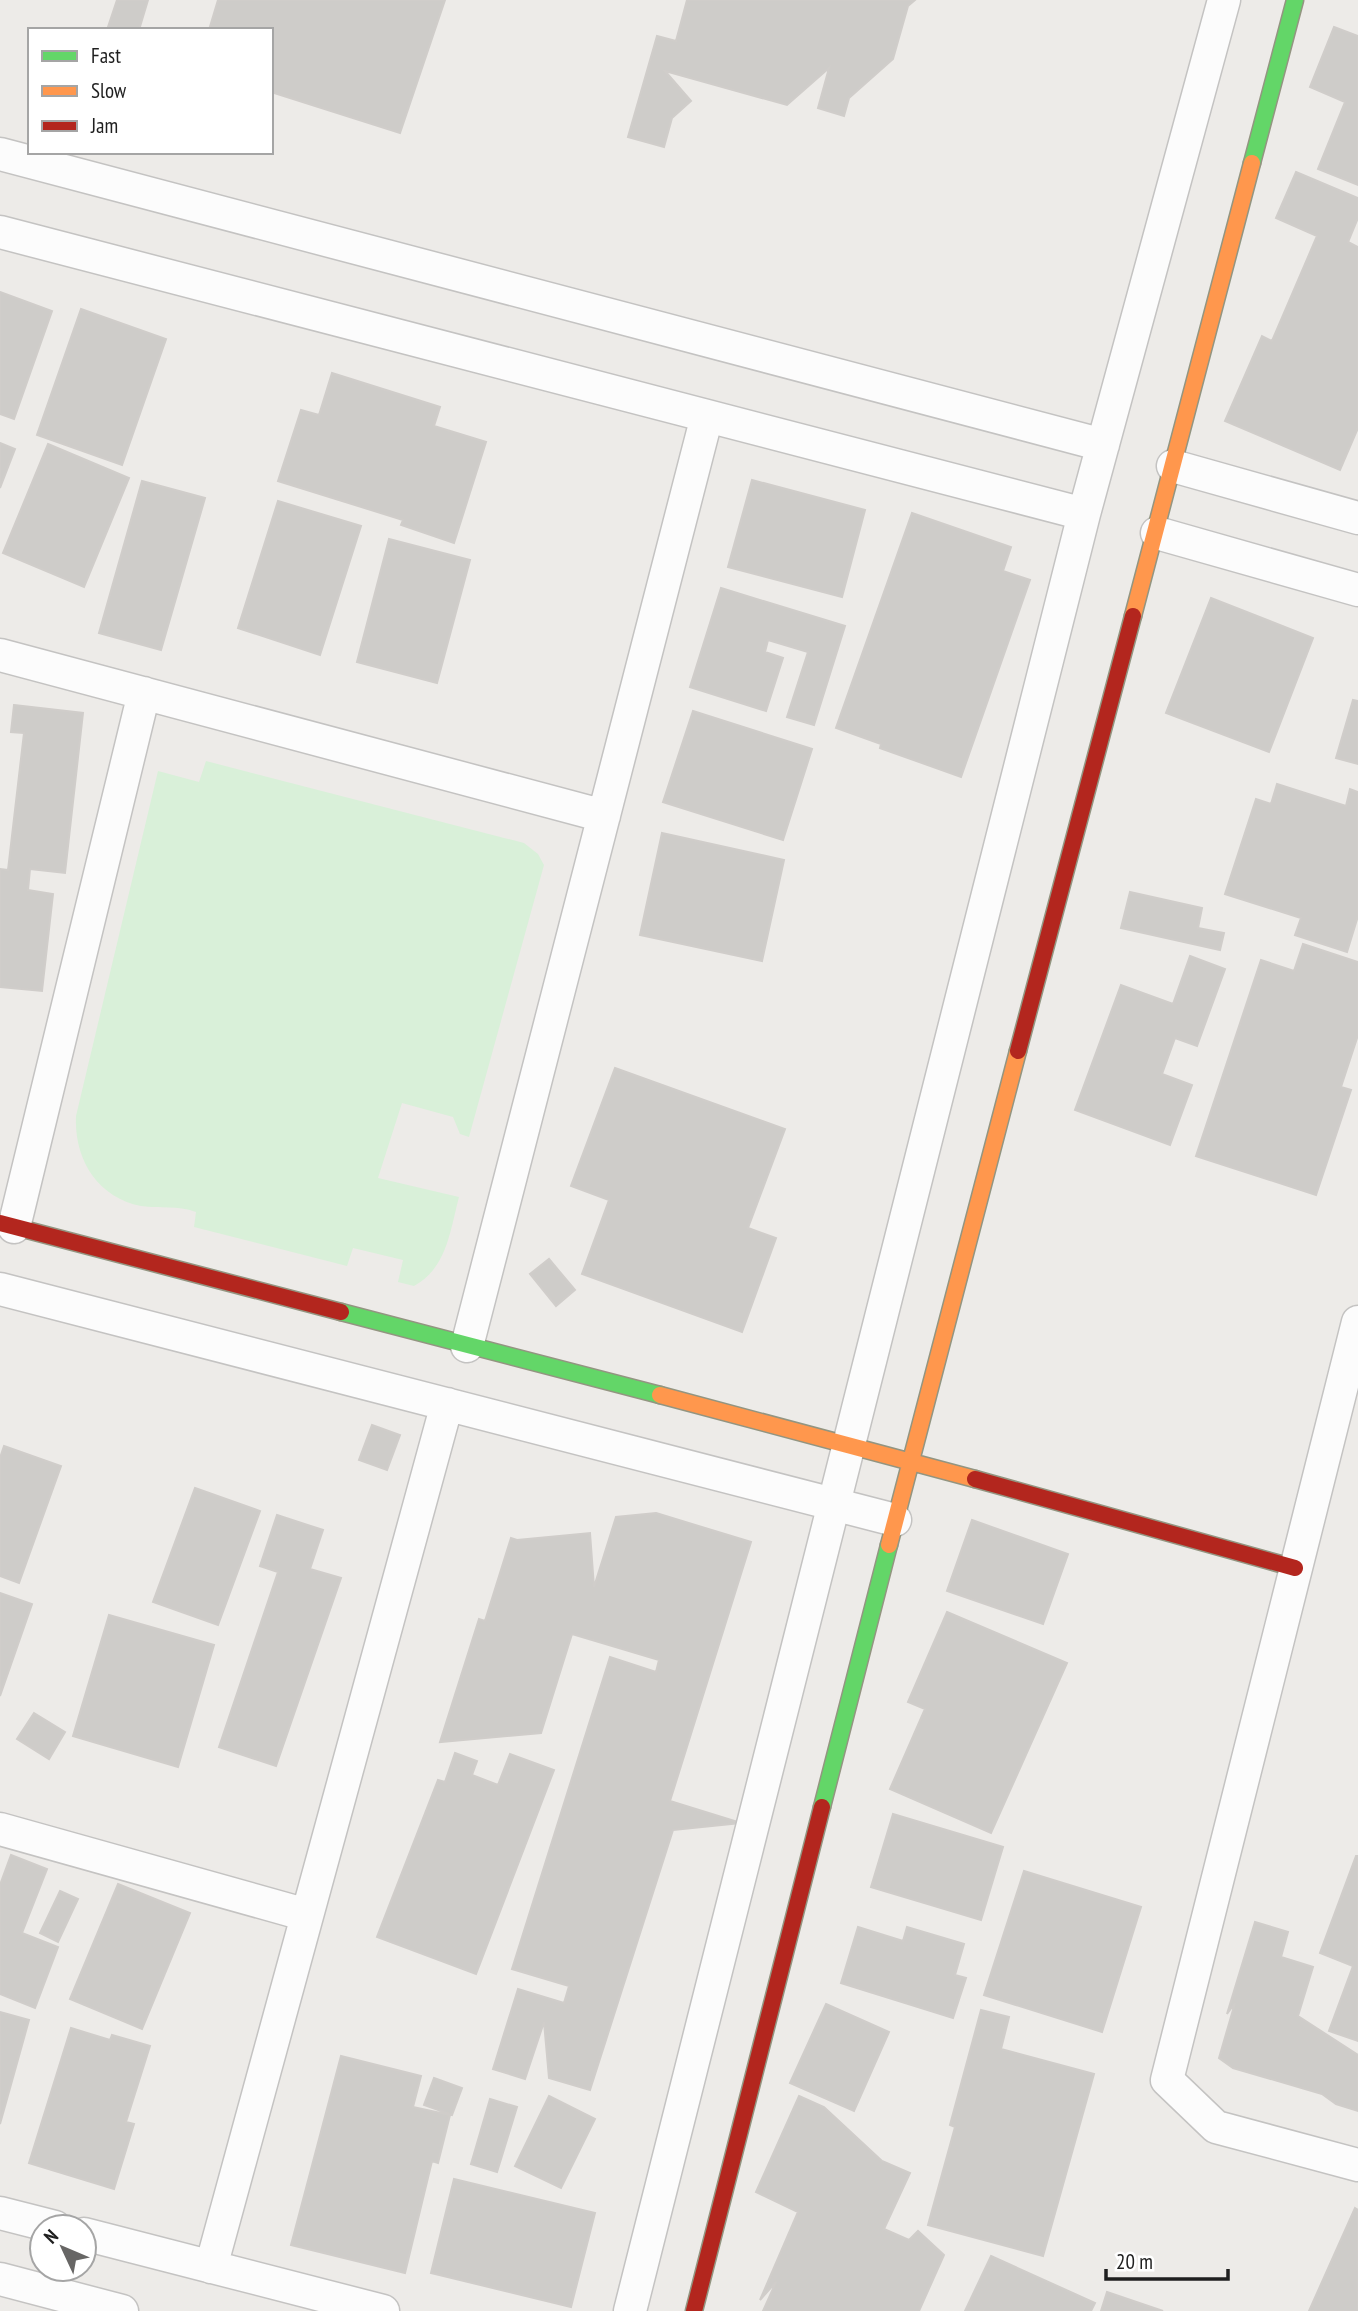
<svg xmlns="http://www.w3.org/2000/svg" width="1358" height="2311" font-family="'PT Sans Narrow',sans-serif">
<rect width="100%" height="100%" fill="#edebe8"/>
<path fill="#d9f0d9" d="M206,761L524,843L538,854L544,865L469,1137L460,1134L453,1117L402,1103L378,1178L459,1197C450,1231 447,1268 414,1286L398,1282L403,1260L353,1248L347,1266L194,1227L196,1212C177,1205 160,1209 141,1206C97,1197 74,1159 76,1116L158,771L199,782Z"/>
<path fill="#ceccc9" stroke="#d0cdca" stroke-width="2" d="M117,0H148L139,30H107Z
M218,0H445L400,133L271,92V30H209Z
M687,0H915L908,6L893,59L849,98L844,116L818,108L829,68L787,105L665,71L691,101L672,118L664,147L628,137L657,36L676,41Z
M1334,27L1358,36V185L1318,169L1345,102L1310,87Z
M1296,172L1358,198V218L1348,242L1358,247V428L1340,470L1225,421L1262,336L1272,341L1317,236L1276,218Z
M0,292L52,311L14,419L0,414Z
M81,309L166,339L122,465L37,435Z
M332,373L440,407L434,426L486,442L454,543L401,525L403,520L278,481L301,410L319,415Z
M0,443L15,449L0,488Z
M48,444L129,478L84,587L3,553Z
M752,480L865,510L842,597L728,567Z
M142,481L205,498L161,650L99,633Z
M278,501L361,526L320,655L238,628Z
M912,513L1011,547L1003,571L1030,580L961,777L880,748L881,744L836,728Z
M389,539L470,560L437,683L357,662Z
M721,588L845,626L814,725L787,717L808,652L768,640L765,652L783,658L766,711L690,687Z
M1211,598L1313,638L1269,752L1166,713Z
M1353,700L1358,701V764L1336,758Z
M14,705L83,713L65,873L30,869L28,890L53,894L42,991L0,987V869L8,870L24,733L11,732Z
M693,711L812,749L783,840L663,802Z
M1277,784L1346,806L1350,789L1358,792V916L1347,952L1295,935L1301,918L1225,894L1256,799L1271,804Z
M662,833L784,860L762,961L640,935Z
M1130,892L1202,908L1198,928L1224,933L1220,950L1121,928Z
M1303,944L1358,962V1035L1341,1087L1351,1090L1316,1195L1196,1156L1261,960L1294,971Z
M1190,956L1225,969L1197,1046L1175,1038L1162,1074L1192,1085L1170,1145L1075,1110L1121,985L1173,1004Z
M615,1068L785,1129L748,1228L776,1238L742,1332L582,1274L609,1200L571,1186Z
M549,1259L575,1290L556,1306L530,1274Z
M372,1425L400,1435L387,1470L359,1460Z
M4,1446L61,1466L19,1583L0,1576V1458Z
M195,1488L260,1511L218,1625L153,1602Z
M656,1513L751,1542L670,1801L741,1823L673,1830L590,2090L549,2078L544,2022L525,2079L493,2069L518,1989L564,2003L569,1986L512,1969L610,1657L656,1672L659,1660L572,1634L541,1733L440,1742L479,1619L485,1621L511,1538L517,1540L590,1533L594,1587L616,1517Z
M277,1515L323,1530L310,1569L341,1578L276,1766L219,1747L278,1572L260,1566Z
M972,1520L1068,1554L1043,1624L947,1591Z
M0,1593L32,1604L0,1696Z
M947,1612L1067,1663L991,1833L890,1789L925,1709L908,1702Z
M109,1615L214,1645L178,1767L73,1736Z
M34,1713L65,1732L49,1759L17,1739Z
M455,1753L477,1761L472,1775L498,1785L510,1754L554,1770L476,1974L377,1937L438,1780L445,1782Z
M893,1814L1003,1847L981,1920L871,1887Z
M11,1855L47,1869L22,1933L58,1947L35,2008L0,1994V1885Z
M1356,1856H1358V2041L1329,2031L1353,1966L1320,1953Z
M1024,1871L1141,1907L1102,2032L984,1995Z
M118,1884L190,1913L142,2029L70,1999Z
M60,1891L78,1899L58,1942L40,1933Z
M1255,1922L1288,1932L1281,1957L1313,1967L1298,2016L1358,2055V2111L1336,2104L1322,2094L1233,2068L1219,2058L1235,2003L1227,2014Z
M858,1927L903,1941L907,1927L964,1944L955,1975L966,1978L953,2018L841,1983Z
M826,2004L889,2032L854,2111L790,2083Z
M981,2010L1009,2017L1001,2049L1094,2074L1043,2256L928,2225L955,2127L950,2125Z
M0,2012L29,2020L0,2124Z
M71,2028L110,2040L112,2035L150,2046L126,2122L134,2124L114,2189L29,2163Z
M341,2056L421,2076L413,2107L450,2115L438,2163L432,2161L405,2273L291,2245Z
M434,2078L462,2088L452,2115L424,2105Z
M549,2096L595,2119L561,2188L515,2166Z
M799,2096L824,2107L882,2161L910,2173L884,2229L909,2240L918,2231L944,2255L919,2311H763L776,2282L760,2300L798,2212L756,2192Z
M490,2099L517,2107L497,2172L471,2164Z
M454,2179L595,2213L571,2307L431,2273Z
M1355,2208L1358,2210V2311H1309Z
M991,2256L1095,2303L1091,2311H965Z
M1107,2292L1163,2311H1101Z"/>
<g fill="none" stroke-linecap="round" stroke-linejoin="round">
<g stroke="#c4c3c2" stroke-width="35">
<path id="street" d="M0,154L1103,445
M0,232L1084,514
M1173,466L1358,518
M1157,533L1358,590
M0,655L604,816
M14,1227L144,693
M0,1289L895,1520
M1358,1322L1167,2080L1216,2127L1358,2165
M467,1346L707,416
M0,1829L307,1915
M0,2213L55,2227
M84,2234L383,2311
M211,2267L447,1404
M0,2279L122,2311
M630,2311L1084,514L1224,0"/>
</g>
<g stroke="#939581" stroke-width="19">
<path id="fast" d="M1252,163L1295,0
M341,1312L660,1395
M822,1807L889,1545"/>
</g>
<g stroke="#939581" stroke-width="19">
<path id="slow" d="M1133,616L1252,163
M660,1395L975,1479
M889,1545L1018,1051"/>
</g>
<g stroke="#939581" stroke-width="19">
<path id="jam" d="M1018,1051L1133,616
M0,1223L341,1312
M975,1479L1295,1568
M694,2311L822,1807"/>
</g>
<use href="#street" stroke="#fcfcfc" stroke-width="32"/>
<use href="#fast" stroke="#63d668" stroke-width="16"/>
<use href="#slow" stroke="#ff974d" stroke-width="16"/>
<use href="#jam" stroke="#b3261e" stroke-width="16"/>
</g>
<rect x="28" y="28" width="245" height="126" fill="#ffffff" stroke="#a5a5a5" stroke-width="2"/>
<rect x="42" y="51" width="35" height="10" fill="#63d668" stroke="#a5a5a5" stroke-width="2"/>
<text x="91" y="63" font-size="21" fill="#1f1f1f">Fast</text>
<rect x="42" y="86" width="35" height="10" fill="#ff974d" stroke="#a5a5a5" stroke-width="2"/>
<text x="91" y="98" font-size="21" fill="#1f1f1f">Slow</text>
<rect x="42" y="121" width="35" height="10" fill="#b3261e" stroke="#a5a5a5" stroke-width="2"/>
<text x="91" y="133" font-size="21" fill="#1f1f1f">Jam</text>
<g transform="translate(63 2248) rotate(314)"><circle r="33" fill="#ffffff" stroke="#a5a5a5" stroke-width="2"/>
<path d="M0-5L12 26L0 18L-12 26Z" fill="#676665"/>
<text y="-10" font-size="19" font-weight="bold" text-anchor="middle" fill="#1f1f1f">N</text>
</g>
<path d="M1106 2269v10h122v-10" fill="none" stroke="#1f1f1f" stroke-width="3.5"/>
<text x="1116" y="2269" font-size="21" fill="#1f1f1f" stroke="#ffffff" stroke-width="5" paint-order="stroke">20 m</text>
</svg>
